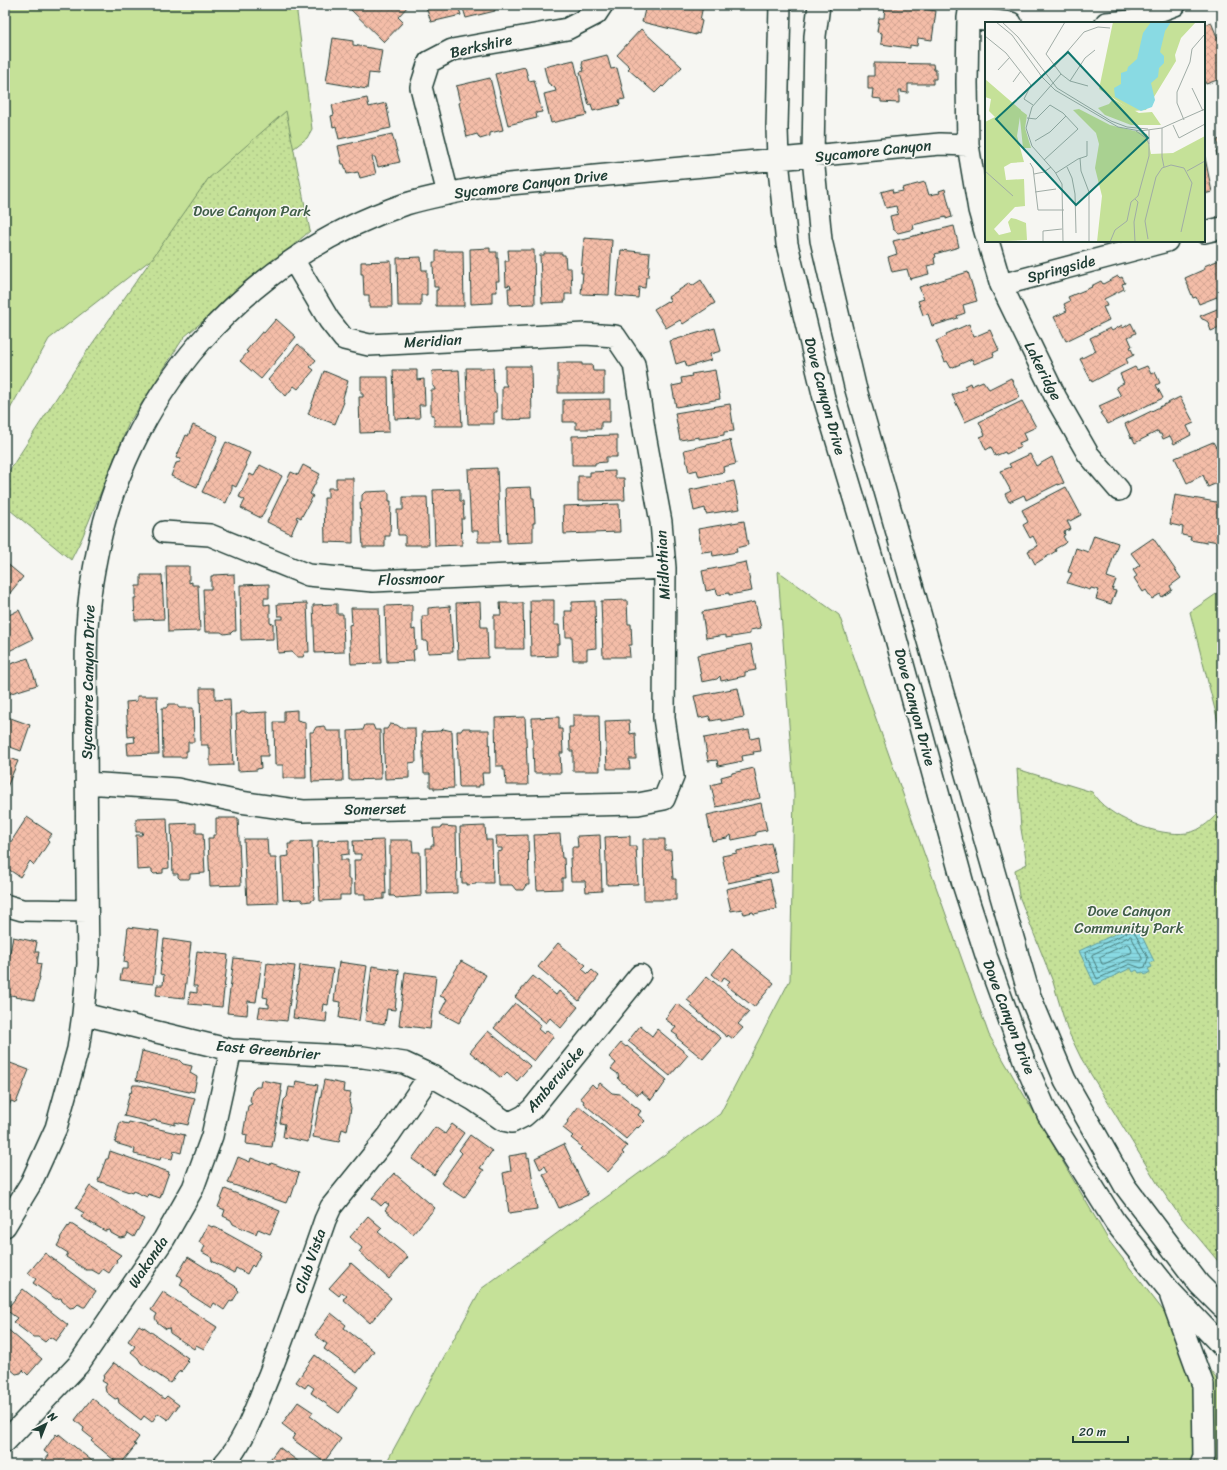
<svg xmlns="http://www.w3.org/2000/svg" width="1227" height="1470" font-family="Sriracha,sans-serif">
<defs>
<pattern id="park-dots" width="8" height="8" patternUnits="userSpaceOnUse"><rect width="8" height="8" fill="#c5e198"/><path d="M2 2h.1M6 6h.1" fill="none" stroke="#a9c284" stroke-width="1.8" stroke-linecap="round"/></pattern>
<pattern id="water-rules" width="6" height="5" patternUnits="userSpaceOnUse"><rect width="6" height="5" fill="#89dae3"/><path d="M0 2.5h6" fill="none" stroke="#76bcc3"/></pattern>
<pattern id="building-cross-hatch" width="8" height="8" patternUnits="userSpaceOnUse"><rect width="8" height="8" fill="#f4bda8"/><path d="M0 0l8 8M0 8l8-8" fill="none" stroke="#d1a391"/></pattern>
</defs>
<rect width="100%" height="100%" fill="#f6f6f2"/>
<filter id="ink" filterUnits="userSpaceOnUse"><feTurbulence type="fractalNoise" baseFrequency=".025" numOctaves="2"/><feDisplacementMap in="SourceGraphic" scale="8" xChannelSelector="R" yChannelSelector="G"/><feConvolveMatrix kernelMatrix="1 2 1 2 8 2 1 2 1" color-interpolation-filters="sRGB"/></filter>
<g filter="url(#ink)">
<path fill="#c5e198" stroke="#728f66" d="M5,5H296L312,129L307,138L49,339L5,418Z
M778,571L839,615L989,1035L1109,1241L1222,1386V1465H385L481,1289L720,1114L790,980L794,794Z
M1222,590V737L1190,612Z"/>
<path fill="url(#park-dots)" stroke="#728f66" d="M286,111L310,231L184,337L129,423L82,538L71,560L5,506V477L85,354L208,179Z
M1017,769L1092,792C1107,818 1158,837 1187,833C1202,831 1213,818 1222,809V1266L1177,1212L1159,1186L1081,1058L1067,1029L1053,982L1019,896L1015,870L1027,864L1021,829Z"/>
<path fill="url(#water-rules)" stroke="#5f9b9d" d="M1136,924L1154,961L1150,963L1152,967L1148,969L1150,972L1145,975L1143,972L1139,973L1137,970L1133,972L1131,968L1095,985L1079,951Z"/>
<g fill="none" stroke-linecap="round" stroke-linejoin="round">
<path stroke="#497c7a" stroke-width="1" d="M1133,930L1148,958L1145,967L1141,968L1130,964L1097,979L1085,953Z
M1131,936L1142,958V961L1128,960L1101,972H1099L1092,957V955Z
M1127,944L1130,945L1132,951L1131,953L1124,955L1104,964H1102L1100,959V957Z"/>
</g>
<path fill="url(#building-cross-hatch)" stroke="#1f3d34" d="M351,5H409L398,17L403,22L384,42L348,7Z
M420,5H458L461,15L431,22L426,7L421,8Z
M462,5H494L495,11L466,18Z
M646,5L703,6L700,20L702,21L699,34L696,33V35L642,22Z
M885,5H899L936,11L932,40L918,38L917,46L910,45V48L881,44L882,33L877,32L879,18H884Z
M1211,22L1222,49V74L1219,75L1220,79L1206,84L1204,80V25Z
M641,29L682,67L663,87L662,86L655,93L628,69L630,67L617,55Z
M333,38L353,41V45L382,50L378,74L369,73L367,89L326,82Z
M607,55L611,69L617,68L625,99L619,100L620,105L593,111L591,104L589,105L580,72L584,71L582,65L583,61Z
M574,60L587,115L551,123L544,94L556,91L555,88L548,83L544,67Z
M874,63L933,64L934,70H936V79H933V84H908V93L901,92L902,90H899V103L881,102V99L872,98L873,89H868V76H874Z
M525,67L529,81L534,80L542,112L536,113L537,118L508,125L495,74Z
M490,78L503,130L490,133V136L480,139L477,134L467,137L459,103H460L456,86Z
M367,98L369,107L386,103L391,128L339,139L336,126L333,127L331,116L334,115L332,105Z
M392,134L400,162L378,167L375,157H372L376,174L360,178L358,172L347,174L344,164H342L338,146Z
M1222,139V167H1220L1216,151L1220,150L1217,140Z
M1204,153L1212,192L1204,194Z
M925,182L929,195L940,193L939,191L945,189L952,217L946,219V217L913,225L914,229L898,233L893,229L890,216L898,214L896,206L886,208L881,192L892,189L893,193L903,191L902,188Z
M954,226L959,247L935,254L936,257L934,258L935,264L927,266L929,274L910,279L907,269L892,272L888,257L897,254L893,241Z
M584,238L612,240L609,295L581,294L583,273H581Z
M490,248V252H497V258H498L499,281H496L497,292H492V303L471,304L470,249Z
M508,250H534L535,304L509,305L508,288H511L510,285L506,286L505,261H509Z
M621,250L650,253L648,277H646L645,288L639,287L638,298L616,296Z
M436,251H463L464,306H436V290H438V287H434L433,262H436Z
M544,253H562V255H565L566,268H571L572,294H565V302L542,303L540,255H544Z
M421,257L422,270H427V295H421V306H398L397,258Z
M1222,259V301L1219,302L1217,297L1199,304L1196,297L1193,298L1185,278L1205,269L1204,266Z
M391,261L392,307H369V295H364L363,274H361V262Z
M968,272L977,301L963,305L965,313L957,316L958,318L932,326L928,314L923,315L918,301L924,299L919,287Z
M1118,276L1120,278L1122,277L1125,283L1122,284L1124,289L1104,299L1107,306L1103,307L1109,320L1066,341L1054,317L1067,311L1064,304L1070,301L1068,297L1092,287L1091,286L1101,281L1103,284Z
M701,280L715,303L683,324L680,320L666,328L654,309L667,301L669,303L671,301L668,297L690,283L692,286Z
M1222,307V337L1218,328L1211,331L1208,322L1205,320L1202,319L1200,316Z
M276,319L296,337L261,379L240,361L248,352L246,351L262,332L264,333Z
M1131,323L1136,333L1128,337L1132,346L1130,347L1134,355L1126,359L1128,363L1092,382L1080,359L1096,351L1090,338L1110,328L1112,331L1122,325L1123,328Z
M969,324L974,337L990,330L999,350L993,353L994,356L974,364L972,359L951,368L947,361L945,362L936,341L947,336L946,334Z
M715,328L721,351L710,354L711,360L687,367L685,361L676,364L670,341Z
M298,344L316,360L310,367L314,370L298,389L294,386L286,396L268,380Z
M558,363H582V365H592L593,371H604V393H558Z
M505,366H531L532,419L502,420V386H507L505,382Z
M1147,366L1151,374L1155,372L1160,383L1156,385L1163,398L1108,424L1100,413L1102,412L1099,406L1121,396L1116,387L1124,383L1120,374L1135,367L1137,370Z
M466,368H493L494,393H496L497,412H494V424H468Z
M393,370H417V380L424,379L425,405H419L420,418L395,419Z
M459,370L462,426H434V415H431V390H435V389L433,386L432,371Z
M715,370L720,399L676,407L672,386L682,384L681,378L692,376L691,374Z
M324,371L348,381L342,401L344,402L335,424L308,414Z
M361,377H388L389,432L360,433L359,397H363V394H361Z
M1011,378L1020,397L965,422L952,395L966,389L964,386L970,383L971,386L983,381L989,389Z
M1180,397L1194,423L1187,426L1191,435L1174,444L1170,436L1163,439L1161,434H1159L1158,431L1135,443L1132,437L1131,438L1125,424Z
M610,399V422H601V429H576V422H563V400Z
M1022,401L1036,427L1023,433L1026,440L1019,443L1021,447L1006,454L1005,452L995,456L991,447L986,450L980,437L985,435L979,422Z
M730,404L734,431L724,432V435L699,439V437L680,440L675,413Z
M193,425L218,436L197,487L171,476L176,463L180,462L181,459L176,458L186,435L188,436Z
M617,435V457H606V462L595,463V465H572V436Z
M730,440L736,464L723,467L724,472L699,477L697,470L689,472L684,450Z
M226,442L250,453L245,464L247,465L236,487L232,485V489L226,503L202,492Z
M1213,442L1216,447L1222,444V481L1208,487L1203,475L1187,483L1175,458Z
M1030,454L1036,466L1052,457L1064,483L1058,485V484L1026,500L1024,495L1009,502L1005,494L1011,491L1000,471L1011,467L1009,464Z
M260,465L282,476L261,518L241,508L245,500L239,497L250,474L254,476Z
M303,465L320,474L310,494L313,496L301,518L297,516L296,518L298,519L291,534L267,522L291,472L298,475Z
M497,468L500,542H478V531H471L468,469Z
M615,471V478H624L625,500L578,501V476H590V472Z
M336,478H353V543L325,542L324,498H328V488H336Z
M734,481L740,509L706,514L705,508L694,511L690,490Z
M531,487L532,498H534L535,523H533V542L507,543L505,488Z
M1066,487L1081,515L1070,521H1067L1071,529L1064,532L1065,535L1063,536L1066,542L1064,544L1055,549L1056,551L1035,564L1028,551L1038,546L1033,536L1030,538L1023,525L1028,522L1022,510Z
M460,489V501H463L464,519H461L462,545L435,546L433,490Z
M387,491L389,494V501H391L390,536H385V547H363L360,502H362V495L365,492Z
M1175,495L1222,503V532L1219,531L1218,542L1207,540V543L1190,540L1191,537L1182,535L1183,527L1170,524Z
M403,497H427L429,545H405V535H398L397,510H403Z
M619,504L620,532L564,534L563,506Z
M744,521L748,545L736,548L737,552L713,556L712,551L702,552L698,529Z
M1094,535L1118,543L1107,577L1116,580L1112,590L1116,591L1111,604L1096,599L1099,590L1091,588L1090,590L1067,583L1072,573L1068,572L1076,548L1088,552Z
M1153,538L1181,578L1170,586L1172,590L1162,597L1160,594L1152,599L1146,590L1143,592L1134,578L1137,576L1133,570L1140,565L1131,553Z
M5,562L23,577L5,599Z
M746,562L752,591L729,595V593L718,595L716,589L706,591L702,571Z
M166,566H189V583L192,582V585H198L200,631L168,632Z
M234,574L236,631H233L231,633L224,634L221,632H205L203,589H211V576H213V575Z
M141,575H162L164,619L135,620L134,598H136V586H141Z
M269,584V598H264V605L270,604V623L273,624V639L241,640L240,585Z
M530,600H554V625H559L560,644H557V656L531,657Z
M627,600L628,624H631L632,645H629L630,657H603L601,601Z
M595,601L596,648L587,649V660H573L572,637H566L565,611H572V602Z
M480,602L481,627H487L488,658L458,659L456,603Z
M755,602L761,628L750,630V634L726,638V635L706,638L702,612Z
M307,603L309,652H305L303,657H296L292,652L278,653L276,619H283V616H278L277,604Z
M500,603H523L524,649H494V615H501Z
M337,604V614H343L344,652L315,653L313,605Z
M412,605V630L415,629L416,649L413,650L414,661L387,662L385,606Z
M450,606L453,652L428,653L427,641H423L422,616H428V608Z
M351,608H379L381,663L351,664L349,625L352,624Z
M19,610L33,639L5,653V617Z
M751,644L756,670L745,672V676L721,681L720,676L717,679L702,682L697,655Z
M28,658L37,685L5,695V666Z
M200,688H215V700L230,699L233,765L210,766V748H208V745H201Z
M738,688L744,717L721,721V719L711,721L709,716L699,718L694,696Z
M137,696H157L159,754L128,755L127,743L135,742L134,736L128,737L126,702L137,701Z
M169,704H176L179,708H193L194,742H188V751H186V757H163L162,708H166Z
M297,710V720L305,722L306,778H283V765H275L274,722H284V711Z
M241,712H247L248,713L267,712L268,756H260L261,768L257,769V770L238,771L236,714H240Z
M573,715H599L600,771H573V751H570L569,727H573Z
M5,716L30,725L21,751L5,745Z
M525,717L528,785H506L505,770H503V766H496L495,718Z
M559,717V729H562L563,753H560L561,773H534L532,718Z
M629,720L630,734L635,733L636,759H629L630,769H607L605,721Z
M390,724L397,725L401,728H415L416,762L409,763V778L385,779L383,729H387Z
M365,725H373L375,730H380L381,779L349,780L348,731L363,730Z
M324,726L327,731H342L343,781L312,782L310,732H313L316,727Z
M463,728H470L471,730H489L490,773H482L483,785H479V787H460L459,786L457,731H461Z
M443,729L452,731L454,788L434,789V787H430V774H424L422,732L441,731Z
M749,730L751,739L759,737L761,751L753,752L754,754L742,756L743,761L718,766L717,760L708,761L704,738Z
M5,756L18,761L7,787L5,786Z
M754,768L760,798L716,807L711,785L722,782L721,777L732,774V773Z
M761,803L767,830L756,832V835L732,840L731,835L727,838L712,841L707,815Z
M27,817L52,834L47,840L49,842L34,865L30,861L20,877L5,867V851Z
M167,818L169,868L163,869V873L154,874L152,872V869L137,870L136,835H142L143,832H136V819Z
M216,818H238L241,885L210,886L208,838H213V835H216Z
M196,823V833H203L205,873L190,874V877L189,879H180L178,877V874H173L171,824Z
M442,826L456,827L457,893L427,894L426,848H431V845H434L433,828H441Z
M485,826L486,840H492L493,883H476V884L467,885V883H462L460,827Z
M560,834L562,858H564L565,878H562V889L537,890L534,835Z
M528,835L529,885H526L523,890H516L512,885H498L497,852L502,851V848H497L496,836Z
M600,835L602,891L586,892L585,881H571L570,858H572V847H578L577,836Z
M630,836V846H636L638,884L607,885L605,837Z
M244,839H267L268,855H270V858H276L278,903L247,904Z
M643,839H665V850H671L673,879H676V900H644Z
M349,840V854L341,855V860H348V879H351V895H340V900L320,901L317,846H318V841Z
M384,840L386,894L384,893V899L365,900V894H355L354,860H361V854H354L353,841Z
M390,840H412L413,852H420L421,896L396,898L394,896H390Z
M312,841L314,899L311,901L303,902L301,899L283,900L281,857L289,856L288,844H291V842Z
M771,843L778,872L728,883L722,856L737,853V851Z
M770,879L777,909L754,914L753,912L744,914L742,909L731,911L726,889Z
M128,927L159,931L153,984L120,980L122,969H128V963L124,962Z
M13,937L37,942L35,952H39L37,963L41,964L39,977H40L34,1000L15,997L16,996L5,994V977Z
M164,939L191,943L184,998L156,995L157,985H163L164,975L160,974Z
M558,943L586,965L582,969L588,974L592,970L599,976L579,1001L538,967Z
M732,949L774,983L754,1007L726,985L730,981L724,977L721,982L712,974Z
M197,951L228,955L222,1007L189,1004L190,992L197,993V986H193Z
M234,958L262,961L256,1002L248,1001L247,1015L227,1013Z
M461,961L486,975L459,1023L440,1013L447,999L440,996Z
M339,962L367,966L359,1021L339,1018L341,1002L334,1001Z
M267,963L295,966L287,1021L258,1018L260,1007L269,1008V1004H267L268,998L263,997Z
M300,965L333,969L328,1005L323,1004L322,1012L327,1013L326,1022L293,1018Z
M372,966L399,970L395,1010L387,1009L385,1024L365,1021Z
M405,972L436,976L430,1029L399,1025Z
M533,976L556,995L559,991L578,1007L561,1028L550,1018L546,1023L515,997Z
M707,976L749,1012L738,1024L743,1028L733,1039L728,1035L727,1037L691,1006L692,1004L687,1000Z
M515,1003L541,1025L538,1029L544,1034L547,1030L554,1036L534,1061L494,1028Z
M676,1004L677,1005L678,1004L721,1038L703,1059L677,1038L678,1036L672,1032L676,1027L665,1019Z
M640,1026L652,1036L657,1029L688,1055L670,1076L628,1041Z
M488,1031L528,1064L530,1066L517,1081L507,1072L501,1078L470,1052Z
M621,1043L626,1047L627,1046L667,1080L658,1093L657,1092L651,1100L641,1091L638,1095L619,1080L618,1074L611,1069L616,1063L609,1057Z
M142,1051L179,1060L183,1064L192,1066L190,1073L197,1077L194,1092L190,1091L189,1092L136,1080Z
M5,1061L29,1070L16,1103L11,1101L5,1117Z
M261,1080L282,1084L281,1091H282L272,1147L246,1144L247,1135L243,1134L248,1106L252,1104L250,1100L252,1091L256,1087H260Z
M324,1080L344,1084L343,1092L351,1093L349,1102L351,1108L347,1131L342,1129L339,1142L313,1137Z
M296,1081L318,1085L308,1142L283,1137L285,1124L280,1123L284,1100L287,1097L289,1087L295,1088Z
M600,1083L612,1093L620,1094L641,1111L638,1115L645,1121L638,1128L637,1127L626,1139L583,1103L584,1101L580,1098L592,1084L596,1088Z
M133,1085H139L195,1098L188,1125L175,1122V1125L154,1120L149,1122L124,1116L130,1092L131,1093Z
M579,1106L627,1146L622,1152L624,1154L608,1172L580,1149L582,1147L571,1138L573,1136L563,1128L568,1122L567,1121Z
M120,1122L128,1124L129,1122L185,1135L181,1153L174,1151L172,1159L161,1157L160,1160L134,1154L135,1149L115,1143Z
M452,1124L464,1133L434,1175L412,1159L435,1127L445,1134Z
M470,1135L492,1151L480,1168L484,1170L464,1198L441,1183L462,1153L459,1150Z
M564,1144L588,1195L559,1208L543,1174L548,1172L545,1166L540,1169L535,1158Z
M110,1151L169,1172L160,1198L148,1194L147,1197L133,1191L132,1193L98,1181L106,1159H108Z
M527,1153V1158L529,1157L537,1209L509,1213L503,1173L511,1171L509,1156Z
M238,1157L250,1162L251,1158L270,1165L271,1163L299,1173L291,1197L289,1196L286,1203L228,1183Z
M394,1173L435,1208L413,1234L385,1210L389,1205L385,1202L381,1206L372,1198Z
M90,1186L144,1219L134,1237L128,1233L126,1237L120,1238L111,1233L110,1230L105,1231L81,1217L84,1213L76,1208Z
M225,1189L280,1211L270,1234L258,1229L256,1234L235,1225L233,1224L231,1220L223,1216L225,1210L218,1207Z
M368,1216L382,1228L378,1232L408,1257L389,1279L359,1252L362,1248L350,1237Z
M71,1224L121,1255L116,1260L117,1261L109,1273L103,1269L99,1274L92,1270H86L66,1257L68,1253L57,1246L61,1239L60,1238L68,1226L69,1227Z
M208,1225L212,1227L213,1226L260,1252L258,1254L260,1255L254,1267L252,1265L247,1274L236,1268L234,1273L212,1261L211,1257L202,1252L205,1246L199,1242Z
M45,1253L96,1291L85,1307H83L78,1304L75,1307L70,1308L62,1301L61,1298L56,1299L33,1283L36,1279L28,1273Z
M188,1257L238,1288L237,1289L239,1291L232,1302L230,1301L224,1310L214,1303L211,1308L191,1295L188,1290L180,1285L183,1279L177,1275Z
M351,1263L391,1298L370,1323L343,1299L347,1296L342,1292L339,1296L329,1288Z
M23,1289L68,1325L56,1341L50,1337L45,1342L38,1337H33L13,1322L17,1318L6,1310Z
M163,1292L217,1327L204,1349L196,1345L194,1349L170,1333L169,1328L166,1329L157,1322L155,1318L157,1314L151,1310Z
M331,1313L346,1325L344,1328L374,1351L357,1373L324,1349L327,1344L315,1335Z
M139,1325L144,1328V1327L188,1358L186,1360L188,1362L181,1372L180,1370L170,1383L141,1363L138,1358L131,1352L135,1346L128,1341Z
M5,1327L42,1359L28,1375L23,1370L21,1373L16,1374L7,1366L5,1363Z
M315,1355L358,1387L339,1413L311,1393L314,1388L308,1384L305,1388L296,1382Z
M114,1363L120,1367L121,1366L164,1399L167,1396L179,1405L168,1420L158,1413L152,1422L144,1416L141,1420L119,1403L118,1398L115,1399L106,1392L105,1387L107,1384L102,1381L104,1378L103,1377Z
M92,1398L139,1437L134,1444L136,1445L120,1465L91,1441L93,1439L83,1431L84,1428L75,1420Z
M298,1402L313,1412L310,1416L341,1439L324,1462L292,1439L295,1434L282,1424Z
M56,1434L58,1436L59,1434L97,1465H49L46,1459L49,1455L44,1451Z
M279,1447L303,1465H266Z"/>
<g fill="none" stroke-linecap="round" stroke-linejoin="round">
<g stroke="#1f3d34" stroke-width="24">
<path id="minor" d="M780,5L777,128L778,160L787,244L824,398L895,635L963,884L987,958L1025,1063L1048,1115L1115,1222L1168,1289L1222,1346
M819,5L815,36L813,157L821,240L855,386L1029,994L1065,1080L1125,1186L1199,1284L1222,1307
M970,5L968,18L967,83L968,145L979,210L986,235
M968,18L1011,23
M1106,23L1132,21L1175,5
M448,194L421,87L429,62L452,50L567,29L596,14L602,5
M1204,232L1222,228
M988,241L1001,285L1056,398L1088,454L1119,490
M1001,285L1167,241
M164,532L210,535L308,575L373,581L665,568
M86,783L177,789L240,802L303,811L638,804L664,799L673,777L664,718L665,568L661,522L645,435L634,364L615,336L585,334L369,345L344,339L329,320L294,261
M5,905L22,910L87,911
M83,1014L231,1050L363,1057L404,1063L430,1075L474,1100L503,1120L512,1122L524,1116L532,1109L640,975
M5,1226L31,1183L56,1128L78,1049L83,1014L88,964C87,885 86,805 86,726C87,693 85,660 87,628C88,606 91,585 95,564C124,396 245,258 406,204C433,196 461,191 488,186L940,144L968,145
M1171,1297L1203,1385L1204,1457L1201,1465
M5,1442L78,1365L164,1239L193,1188L212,1136L231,1050
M223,1465C246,1440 256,1406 269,1375C289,1324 307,1272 325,1220L331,1207L389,1135L430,1075"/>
</g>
<use href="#minor" stroke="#f6f6f2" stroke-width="21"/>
</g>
</g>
<g text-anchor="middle" stroke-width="3" stroke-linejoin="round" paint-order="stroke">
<g font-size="15" fill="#1f3d34" stroke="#f6f6f2">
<text transform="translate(481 46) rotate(-13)" y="5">Berkshire</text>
<text transform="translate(873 151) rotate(-6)" y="5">Sycamore Canyon</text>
<text transform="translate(531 184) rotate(-7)" y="5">Sycamore Canyon Drive</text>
<text transform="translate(1061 269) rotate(-15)" y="5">Springside</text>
<text transform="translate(433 341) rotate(-3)" y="5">Meridian</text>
<text transform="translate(1043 371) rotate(63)" y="5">Lakeridge</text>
<text transform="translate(825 396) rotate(75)" y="5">Dove Canyon Drive</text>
<text transform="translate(663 565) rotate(-93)" y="5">Midlothian</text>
<text transform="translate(411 579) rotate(-2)" y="5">Flossmoor</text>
<text transform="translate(88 682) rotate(-89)" y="5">Sycamore Canyon Drive</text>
<text transform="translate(915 707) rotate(75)" y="5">Dove Canyon Drive</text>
<text transform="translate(375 809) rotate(-1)" y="5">Somerset</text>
<text transform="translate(1009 1017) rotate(69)" y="5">Dove Canyon Drive</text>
<text transform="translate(268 1050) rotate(5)" y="5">East Greenbrier</text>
<text transform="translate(555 1079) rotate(-50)" y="5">Amberwicke</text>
<text transform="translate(310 1261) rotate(-71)" y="5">Club Vista</text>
<text transform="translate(148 1262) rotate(-56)" y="5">Wakonda</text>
</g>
<g font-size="15" fill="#405e48" stroke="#f6f6f2">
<text x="252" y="216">Dove Canyon Park</text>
<text x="1129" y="916">Dove Canyon<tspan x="1129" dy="17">Community Park</tspan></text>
</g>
</g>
<g transform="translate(985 22)">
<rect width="220" height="220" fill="#f6f6f2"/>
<path d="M128,0H211L196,16L190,33L191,39L161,88L148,89L114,67ZM0,57L36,88L32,114L39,140L26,141L19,145L21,158L39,157L40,184L30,185L9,207L14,213L26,210L23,200L26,196L31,197L41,201L42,218L0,220V100L10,95L4,89L6,77L0,75ZM94,87L125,103L162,112L166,132L188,131L220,114V220H112L117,174L110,146L114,122L111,111L88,88Z" fill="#c5e198"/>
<path d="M128,77L154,91L167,90L176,103H146L120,93L113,86L124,82ZM34,87L42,93L40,106L46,126H38Z" fill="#c5e198"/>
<path d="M166,0H186L180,9L175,30L179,34V41L174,46L173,55L166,61L170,78L167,85L156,89L130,75L129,66L136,62V51L142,49L143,45L152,37L158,11Z" fill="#89dae3"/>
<path fill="none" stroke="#a0aca6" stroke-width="1" d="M11,0L27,13L57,55L70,68L133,105L155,109L177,106L220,87M17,0L33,15L72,66L126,99L142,105L163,107M80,0L61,32L76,52L85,59L103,64M0,14L21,31L46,63L39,77L48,83M69,45L99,10L113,5L125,6M13,48L25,35M76,52L47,85L41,106L47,124L70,150L77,162L78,220M85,59L100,36L110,28M28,60L36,49M207,66L218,89M42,96L51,97L65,83L78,91L93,107L59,138M199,98L192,81V70L205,40L207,27L220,12M188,103L194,116L220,102M177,106V135L179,145M151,109L161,116L164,122M50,119L65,110L81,94M95,136L96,149L104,170V220M45,141L48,146L53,188H79M82,145L87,156L90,172L91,211M0,149L28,174M202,149L220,139M71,151L93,137L102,134V119M49,152L59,150L66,145M50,170L71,167M163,217L160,199L171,155L177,146L186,143L199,146L207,161L196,210M58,220V209L77,207M125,220L130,208L142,199L146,180L153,174L164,134V108M150,220L149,200L153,180L150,177"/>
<path fill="#0f766e" fill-opacity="0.15" stroke="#0f766e" stroke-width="2" d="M83,30L163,116L91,183L11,97Z"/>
<rect width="220" height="220" fill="none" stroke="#1f3d34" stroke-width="2"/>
</g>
<rect width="1227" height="1470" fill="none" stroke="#f6f6f2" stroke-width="20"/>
<rect x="10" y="10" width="1207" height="1450" fill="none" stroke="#1f3d34" stroke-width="1.5" filter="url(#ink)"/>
<g transform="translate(46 1424) rotate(43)" stroke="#f6f6f2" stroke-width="3" paint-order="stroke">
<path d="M0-3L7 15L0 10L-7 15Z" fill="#1f3d34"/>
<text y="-6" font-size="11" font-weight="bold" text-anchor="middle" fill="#1f3d34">N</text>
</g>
<path d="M1073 1436v6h55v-6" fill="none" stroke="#1f3d34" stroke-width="2"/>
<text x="1079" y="1436" font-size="12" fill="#1f3d34" stroke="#f6f6f2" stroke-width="3" paint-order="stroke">20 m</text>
</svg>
